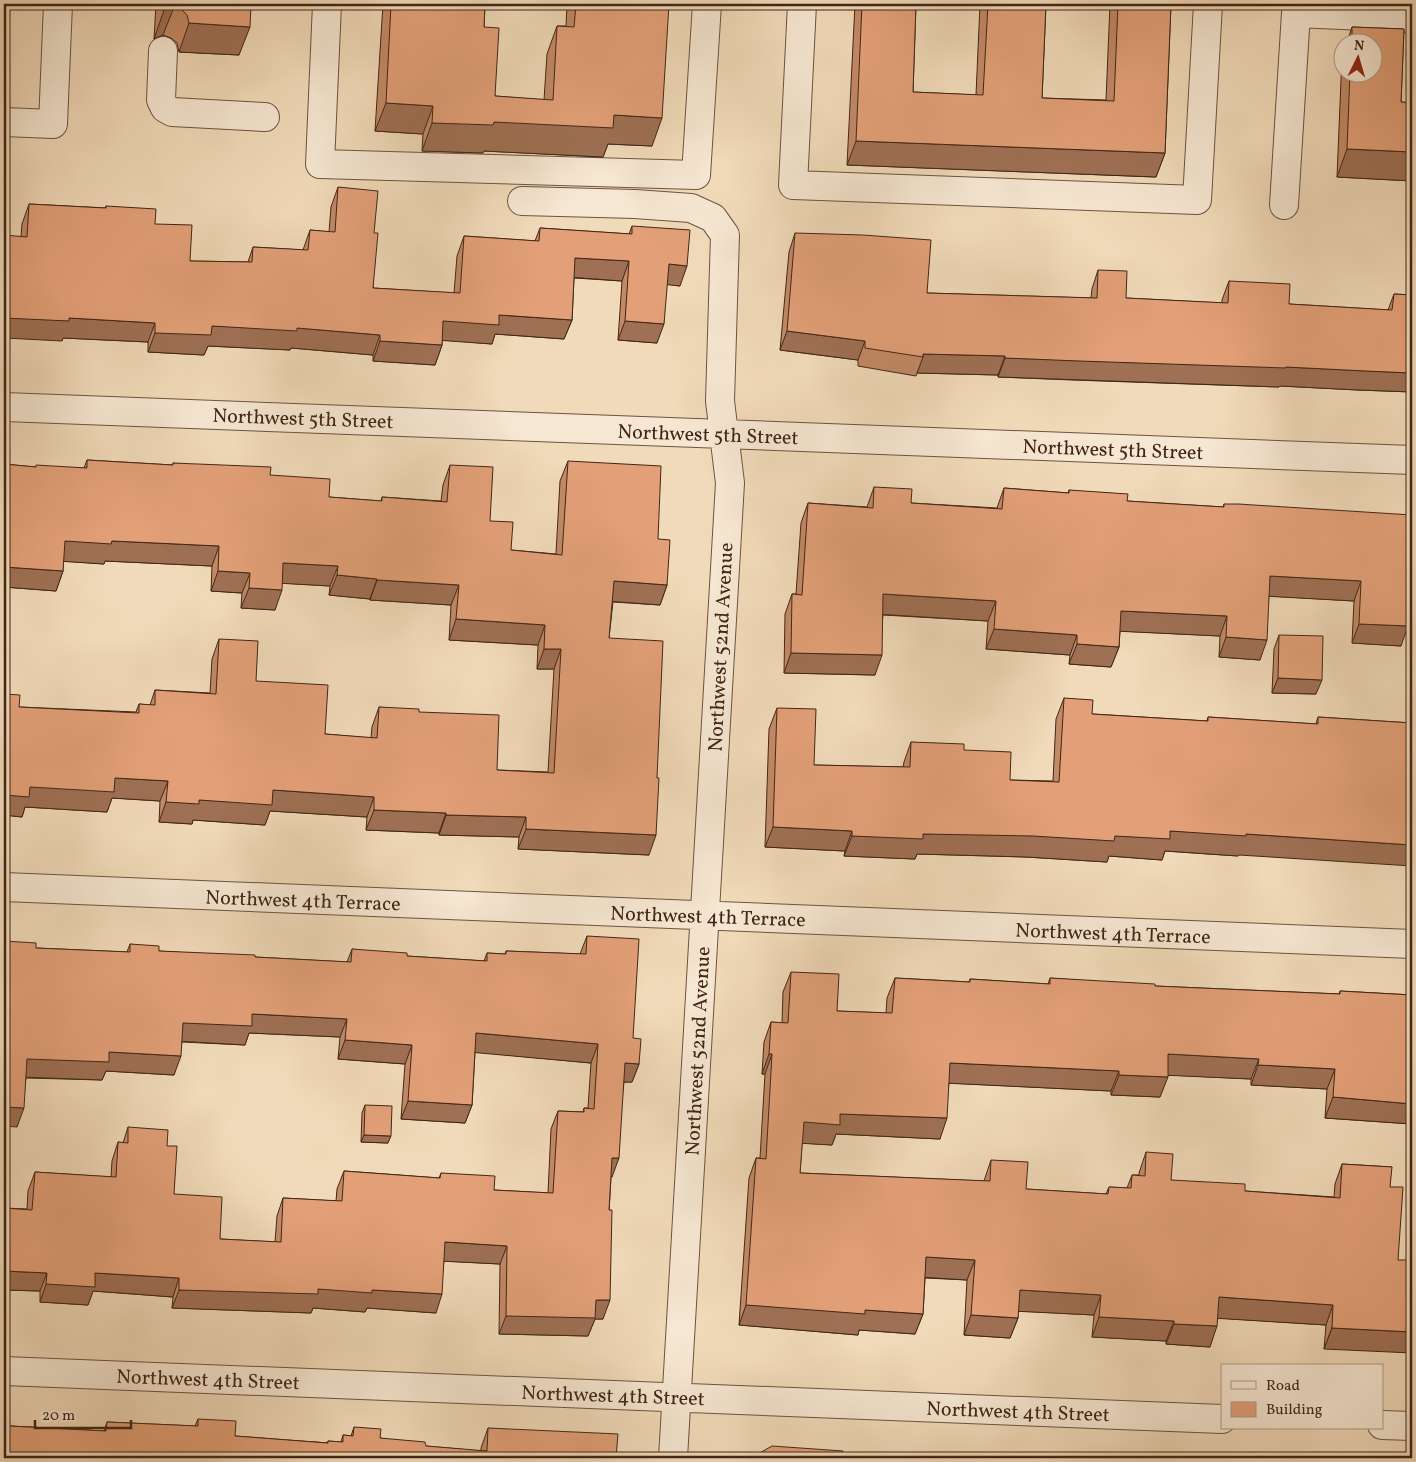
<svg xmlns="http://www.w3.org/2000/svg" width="1416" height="1462" font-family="Vollkorn,serif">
<rect width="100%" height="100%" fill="#f1dab9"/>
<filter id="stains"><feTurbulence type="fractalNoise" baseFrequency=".004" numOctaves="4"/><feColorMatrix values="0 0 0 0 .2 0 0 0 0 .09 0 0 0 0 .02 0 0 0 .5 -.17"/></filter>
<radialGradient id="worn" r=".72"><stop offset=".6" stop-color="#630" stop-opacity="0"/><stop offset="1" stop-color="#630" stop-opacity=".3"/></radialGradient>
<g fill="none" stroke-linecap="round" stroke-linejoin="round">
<g stroke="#6d5340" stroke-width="30">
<path id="minor" d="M327,4L320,164L696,175L707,4
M802,4L793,185L1197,200L1208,4
M163,51L161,100L165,108L172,112L265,117
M4,122L53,124L58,4
M522,201L635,204L691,208L713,218L725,235L720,401L730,483L673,1458
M1284,205L1296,13L1412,18
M4,407L1412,460
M4,887L1412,944
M4,1371L1222,1419
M1382,1425L1412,1426"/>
</g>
<use href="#minor" stroke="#f6e7d2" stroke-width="28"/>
</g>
<path fill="#c38a67" stroke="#412617" d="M156,4H251L239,55L179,52L177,43L171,38L163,35L154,39Z
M383,4H485L484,27L495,96L544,100L547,54L557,26H566L567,4H669L652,146L608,144L603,157L484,151L483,153L422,151L423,134L375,131Z
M855,4H916L913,92L976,95L980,4H1046L1042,98L1106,100L1110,4H1171L1165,153L1156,177L847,165Z
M1352,27L1404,29L1401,102L1412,103V181L1337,177L1342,56L1344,52V72H1374V42H1347Z
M338,187L374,233L373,288L454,293L457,256L464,236L535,241L540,228L629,234L632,226L680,286L667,284L657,343L618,340L622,281L574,278L572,320L564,339L495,334L492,344L442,340V345L435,365L373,361V355L291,348L290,350L208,346L204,355L148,352V342L63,338L62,341L21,236L22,224L29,204L105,208L106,206L155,224L190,261L248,262L253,247L303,250L310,230L329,232L331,207Z
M795,233L927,293L1091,298L1092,289L1098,270L1126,298L1222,303V300L1229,281L1289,304L1388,310L1394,294L1412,295V294V392L1358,390L1280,386L1279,387L1072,380L998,377V375L917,373L916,376L858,366V360L780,350L789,252Z
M87,460L173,465V463L270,475L329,497L381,501L382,497L441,501L443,485L450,465L511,550L556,554L560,481L568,461L658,539L667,585L660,605L613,602L609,638L649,855L518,849L519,837L439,835V833L366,830L367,817L270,811L265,825L193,820L192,824L159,822L160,801L112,798L107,812L25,807L22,817L4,815V694L19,707L136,712L139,704L150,705L155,690L210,693L212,659L219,639L256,681L325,734L371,738L372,727L379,707L419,712L497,770L548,772L554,669H537L538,645L449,640L451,605L370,600V599L329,595L330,586L282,583L275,610L241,608L242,593L211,591L212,566L105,561L104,564L63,561V571L56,591L4,587V464L35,467L84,468Z
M874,487L911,503L997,508L1004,488L1068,493L1069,490L1127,501L1223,507L1224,504L1409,594L1401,646L1352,643L1354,601L1269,596L1260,660L1219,657L1220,636L1120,631L1119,647L1111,667L1069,664L1070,655L986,649L988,621L883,615L875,675L784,673L785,614L792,594H796L801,523L808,503L867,507Z
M1279,635L1316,694L1272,693L1274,649Z
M1064,698L1092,714L1207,721L1208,717L1316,724L1318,717L1412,723L1239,855L1238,856L1165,851L1162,860L1109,856L1107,862L1026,857L917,854L915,859L844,856L845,851L765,847L769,729L777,708L814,765L903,767L904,762L911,742L964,750L1010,780L1053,781L1056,719Z
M587,936L633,1038L639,1064L632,1082H624L612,1177H611L603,1319H595L588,1336L499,1334L500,1264L444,1261L436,1313L367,1308L365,1312L313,1308L311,1313L172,1308L173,1297L93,1291L88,1305L40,1302V1291L4,1290V1208L27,1209L28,1191L35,1172L111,1177L112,1161L118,1142L123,1143L128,1127L167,1146L174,1194L220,1239L275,1242L277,1216L283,1198L336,1201L337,1189L344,1171L439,1178L441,1173L494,1190L548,1193L551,1129L558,1111L583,1112L584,1108H588L591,1063L475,1052L472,1105L465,1123L401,1119L405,1064L338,1059L340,1037L249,1033L245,1045L182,1042L174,1075L106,1071L102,1080L26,1078L17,1127L36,948L127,952L130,944L159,951L255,957L347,962L352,949L407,956L484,961L487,953L505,954L506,951L580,954Z
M791,972L837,1011L886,1013L887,998L895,978L969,982L970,979L1048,984L1050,978L1155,986L1339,994L1340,991L1412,995V1124L1325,1118L1327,1089L1251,1085V1079L1168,1075L1160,1097L1111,1095V1091L949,1083L940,1139L836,1134L832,1145L802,1143L800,1173L984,1181L991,1160L1026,1189L1106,1194L1109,1187L1127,1188L1132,1175H1139V1173L1146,1152L1171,1180L1245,1191L1334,1197L1335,1184L1342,1164L1392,1167L1324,1349L1326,1325L1218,1318L1210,1347L1166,1344V1341L1092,1337L1094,1315L1018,1311V1318L1010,1338L964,1335L967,1280L925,1278L923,1314L915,1334L859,1330L858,1335L739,1325L749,1178L756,1158H760L765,1074H762L764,1042L771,1022L782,1023L783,992Z
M365,1105L388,1143L361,1142L362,1113Z
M198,1419L235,1436L327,1443L328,1441L341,1442L343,1435L351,1436L354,1427L380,1438L426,1446L481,1451V1448L488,1428L616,1458L9,1426L104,1431L107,1422L195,1426Z"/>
<path fill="#9f7054" stroke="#412617" d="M174,7L163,35L154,39L164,10Z
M189,23L250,27L239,55L179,52Z
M386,103L433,106L423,134L375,131Z
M614,115L662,118L652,146L608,144L603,157L484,151L483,153L422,151L432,123L494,122Z
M856,141L1165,153L1156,177L847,165Z
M1347,149L1412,152V181L1337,177Z
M575,258L629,261L622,281L568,277Z
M669,264L687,266L680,286L661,284Z
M499,315L572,320L564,339L495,334L492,344L436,340L443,321Z
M4,318H69L155,323L148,342L63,338L62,341L4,338Z
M625,321L664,324L657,343L618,340Z
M212,326L297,328L380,335L373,355L291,348L290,350L208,346L204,355L148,352L155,333Z
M787,331L865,341L858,360L780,350Z
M380,341L442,345L435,365L373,361Z
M923,354L1005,356L998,375L917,373L923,357Z
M1005,358L1286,367L1412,373V392L1358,390L1280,386L1279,387L998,377Z
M65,541H112L219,546L212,566L105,561L104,564L57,561Z
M283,563L338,566L330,586L276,583Z
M4,567L63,571L56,591L4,587Z
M218,571L250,573L242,593L211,591Z
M1410,574H1412V594H1403Z
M337,575L377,579L370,599L329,595Z
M1270,576L1361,581L1354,601L1263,596Z
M377,580L459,585L451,605L370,600Z
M614,581L667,585L660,605L607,601Z
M249,588L282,590L275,610L241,608Z
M883,594L996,601L988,621L876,614Z
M1121,611L1227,616L1220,636L1114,631Z
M456,619L545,625L538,645L449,640Z
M1359,624L1408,626L1401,646L1352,643Z
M994,629L1077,635L1070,655L986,649Z
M1226,637L1267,640L1260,660L1219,657Z
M1077,644L1119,647L1111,667L1069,664Z
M544,649H561L554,669H537Z
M791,653L882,655L875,675L784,673Z
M1278,678L1322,680L1316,694L1272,693Z
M115,778L168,781L160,801L112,798L107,812L25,807L22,817L4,815V795L30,787Z
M273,790L374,797L367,817L270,811L265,825L193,820L192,824L159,822L166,802L199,800Z
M374,810L446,813L439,833L366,830Z
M446,815L526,817L519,837L439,835Z
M773,827L852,831L845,851L765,847Z
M526,829L656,835L649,855L518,849Z
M1170,831L1246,834L1412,845V866L1239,855L1238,856L1165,851L1162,860L1109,856L1107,862L1026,857L917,854L915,859L844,856L852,836L923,834L1115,836Z
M252,1014L347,1019L340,1037L249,1033L245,1045L176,1041L183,1023Z
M476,1033L598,1044L591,1063L469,1052Z
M345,1040L412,1045L405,1064L338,1059Z
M109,1052L181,1056L174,1075L106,1071L102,1080L21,1077L27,1059Z
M769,1054H772L765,1074H762Z
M1168,1054L1259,1059L1251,1079L1161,1075Z
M625,1063L639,1064L632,1082H618Z
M950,1063L1119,1071L1111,1091L943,1083Z
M1258,1065L1335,1069L1327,1089L1251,1085Z
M1119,1075L1168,1077L1160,1097L1111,1095Z
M1333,1097L1412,1104V1124L1325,1118Z
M408,1101L472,1105L465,1123L401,1119Z
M4,1107L24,1108L17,1127L4,1126Z
M840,1114L947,1118L940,1139L836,1134L832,1145L796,1143L804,1122Z
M364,1135L391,1136L388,1143L361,1142Z
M612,1158H619L612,1177H605Z
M445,1242L507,1246L500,1264L439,1261Z
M926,1257L975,1260L967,1280L919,1277Z
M4,1271L47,1273L40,1291L4,1290Z
M95,1273L179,1278L173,1297L93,1291L88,1305L40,1302L46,1284Z
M318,1289L372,1290L442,1294L436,1313L367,1308L365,1312L313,1308L311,1313L172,1308L179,1290Z
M1020,1290L1101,1295L1094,1315L1012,1311Z
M1219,1297L1333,1305L1326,1325L1212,1318Z
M596,1300H610L603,1319H595L588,1336L499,1334L506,1316Z
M746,1305L865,1310L923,1314L915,1334L859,1330L858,1335L739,1325Z
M971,1315L1018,1318L1010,1338L964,1335Z
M1099,1317L1174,1321L1166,1341L1092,1337Z
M1174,1324L1217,1326L1210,1347L1166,1344Z
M1332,1328L1412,1332V1353L1324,1349Z"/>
<path fill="#e3a078" stroke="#412617" d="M165,4H251L250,27L189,23L187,15L181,9L174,7L164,10Z
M391,4H485L484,27L499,28L495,96L553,100L557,26L574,27L576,4H669L662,118L614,115L613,128L494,122L493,125L432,123L433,106L386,103Z
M862,4H916L913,92L983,95L988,4H1046L1042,98L1114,101L1118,4H1171L1165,153L856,141Z
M1352,27L1404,29L1401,102L1412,103V152L1347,149L1350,72H1374V42H1352Z
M338,187L378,191L374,233H378L373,288L460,293L464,236L539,241L540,228L632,234V226L690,230L687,266L669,264L664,324L625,321L629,261L575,258L572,320L499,315V325L443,321L442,345L380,341V335L297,328V331L212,326L211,335L155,333V323L69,318V321L4,318V235L27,237L29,204L106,208V206L156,209L155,224L192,225L190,261L252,262L253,247L308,250L310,230L335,232Z
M795,233L863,235L931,240L927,293L1097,298L1098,270L1127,271L1126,298L1228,303L1229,281L1290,284L1289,304L1392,310L1394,294L1412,295V373L1365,371L1286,367V368L1079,361L1005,358V356L923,354V357L865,348V341L787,331Z
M87,460L173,465V463L271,467L270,475L330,479L329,497L382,501V497L447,502L450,465L493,467L490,521L513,522L511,550L562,555L568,461L661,466L658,539L670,540L667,585L614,581L609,638L663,641L657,778H659L656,835L526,829V817L446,815V813L374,810V797L273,790L272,805L199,800V804L166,802L168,781L115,778L114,792L30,787L29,797L4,795V694L20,695L19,707L139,713V704L155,705V690L216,694L219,639L258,641L256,681L328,685L325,734L377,738L379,707L419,709V712L499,715L497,770L554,773L561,649H544L545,625L456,619L459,585L377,580V579L337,575L338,566L283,563L282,590L249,588L250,573L218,571L219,546L112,541L111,544L65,541L63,571L4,567V464L36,467V465L87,468Z
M874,487L912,489L911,503L1002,509L1004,488L1069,493V490L1128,494L1127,501L1224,507V504H1238L1412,515V574H1410L1408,626L1359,624L1361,581L1270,576L1267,640L1226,637L1227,616L1121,611L1119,647L1077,644V635L994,629L996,601L883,594L882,655L791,653L792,594L802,595L808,503L873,508Z
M1279,635L1323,636L1322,680L1278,678Z
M1064,698L1093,700L1092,714L1208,721V717L1318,724V717L1412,723V845L1246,834V836L1170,831V839L1115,836L1114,841L1033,836L923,834V839L852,836V831L773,827L777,708L816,709L814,765L910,767L911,742L964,744V750L1011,752L1010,780L1059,782Z
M587,936L639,939L633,1038L641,1039L639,1064L625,1063L619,1158H612L609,1210H612L610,1300H596L595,1318L506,1316L507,1246L445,1242L442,1294L372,1290V1293L318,1289V1294L179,1290V1278L95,1273V1287L46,1284L47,1273L4,1271V1208L32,1210L35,1172L116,1177L118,1142L128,1143V1127L168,1130L167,1146H177L174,1194L222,1197L220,1239L281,1242L283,1198L342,1201L344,1171L440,1178L441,1173L495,1176L494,1190L553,1193L558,1111L584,1112V1108L594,1109L598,1044L476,1033L472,1105L408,1101L412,1045L345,1040L347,1019L252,1014V1026L183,1023L181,1056L109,1052V1062L27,1059L24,1108L4,1107V941L36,943V948L130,952V944L159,946V951L255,955V957L351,962L352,949L407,953V956L487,961V953L506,954V951L586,954Z
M791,972L839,974L837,1011L892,1013L895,978L970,982V979L1050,984V978L1155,984V986L1340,994V991L1412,995V1104L1333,1097L1335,1069L1258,1065L1259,1059L1168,1054V1077L1119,1075V1071L950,1063L947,1118L840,1114V1125L804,1122L800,1173L990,1181L991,1160L1028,1162L1026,1189L1108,1194L1109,1187L1131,1188L1132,1175L1145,1176L1146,1152L1173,1154L1171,1180L1245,1184V1191L1340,1198L1342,1164L1392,1167L1390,1187H1403L1398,1260H1412V1332L1332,1328L1333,1305L1219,1297L1217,1326L1174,1324V1321L1099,1317L1101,1295L1020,1290L1018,1318L971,1315L975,1260L926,1257L923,1314L865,1310V1314L746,1305L756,1158L766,1159L772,1054H769L771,1022L788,1023Z
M365,1105L392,1106L391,1136L364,1135Z
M198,1419L236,1421L235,1436L328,1443V1441L343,1442V1435L353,1436L354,1427L381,1429L380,1438L425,1442L426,1446L487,1451L488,1428L618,1434L616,1458H4V1422H10L9,1426L106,1431L107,1422L198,1426Z
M772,1446L843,1451V1455L895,1458H751Z"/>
<g text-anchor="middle" stroke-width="4.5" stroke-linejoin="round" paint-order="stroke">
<g font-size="20" fill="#412617" stroke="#f6e7d2">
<text transform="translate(303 418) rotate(2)" y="7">Northwest 5th Street</text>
<text transform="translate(708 434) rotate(2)" y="7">Northwest 5th Street</text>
<text transform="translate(1113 449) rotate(2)" y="7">Northwest 5th Street</text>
<text transform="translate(720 647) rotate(-87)" y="7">Northwest 52nd Avenue</text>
<text transform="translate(303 900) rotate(2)" y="7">Northwest 4th Terrace</text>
<text transform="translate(708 916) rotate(2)" y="7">Northwest 4th Terrace</text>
<text transform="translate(1113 933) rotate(2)" y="7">Northwest 4th Terrace</text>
<text transform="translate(697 1051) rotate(-87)" y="7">Northwest 52nd Avenue</text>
<text transform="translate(208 1379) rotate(2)" y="7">Northwest 4th Street</text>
<text transform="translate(613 1395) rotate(2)" y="7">Northwest 4th Street</text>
<text transform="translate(1018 1411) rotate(2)" y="7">Northwest 4th Street</text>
</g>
</g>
<rect width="1416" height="1462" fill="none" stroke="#f1dab9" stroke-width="20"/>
<rect x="5" y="5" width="1406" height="1452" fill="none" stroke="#412617" stroke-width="2.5"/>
<rect x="10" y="10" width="1396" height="1442" fill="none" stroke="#412617"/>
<rect x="1221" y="1364" width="162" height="65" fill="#f6e7d2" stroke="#ae9a87"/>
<rect x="1231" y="1381" width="25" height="8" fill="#f6e7d2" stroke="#ae9a87"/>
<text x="1266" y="1390" font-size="15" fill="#412617">Road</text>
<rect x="1231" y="1402" width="25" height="15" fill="#e3a078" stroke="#ae9a87"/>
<text x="1266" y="1414" font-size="15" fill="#412617">Building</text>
<g transform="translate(1358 58) rotate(5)"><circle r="24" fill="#f6e7d2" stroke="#ae9a87"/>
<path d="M0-4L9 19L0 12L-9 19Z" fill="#8f2418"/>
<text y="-8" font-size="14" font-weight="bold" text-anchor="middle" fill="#412617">N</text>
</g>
<path d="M35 1420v8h96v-8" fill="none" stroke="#412617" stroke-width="2.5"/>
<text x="42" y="1420" font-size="15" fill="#412617" stroke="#f6e7d2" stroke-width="4" paint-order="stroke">20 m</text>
<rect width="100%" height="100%" filter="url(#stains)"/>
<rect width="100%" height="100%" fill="url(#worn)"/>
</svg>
